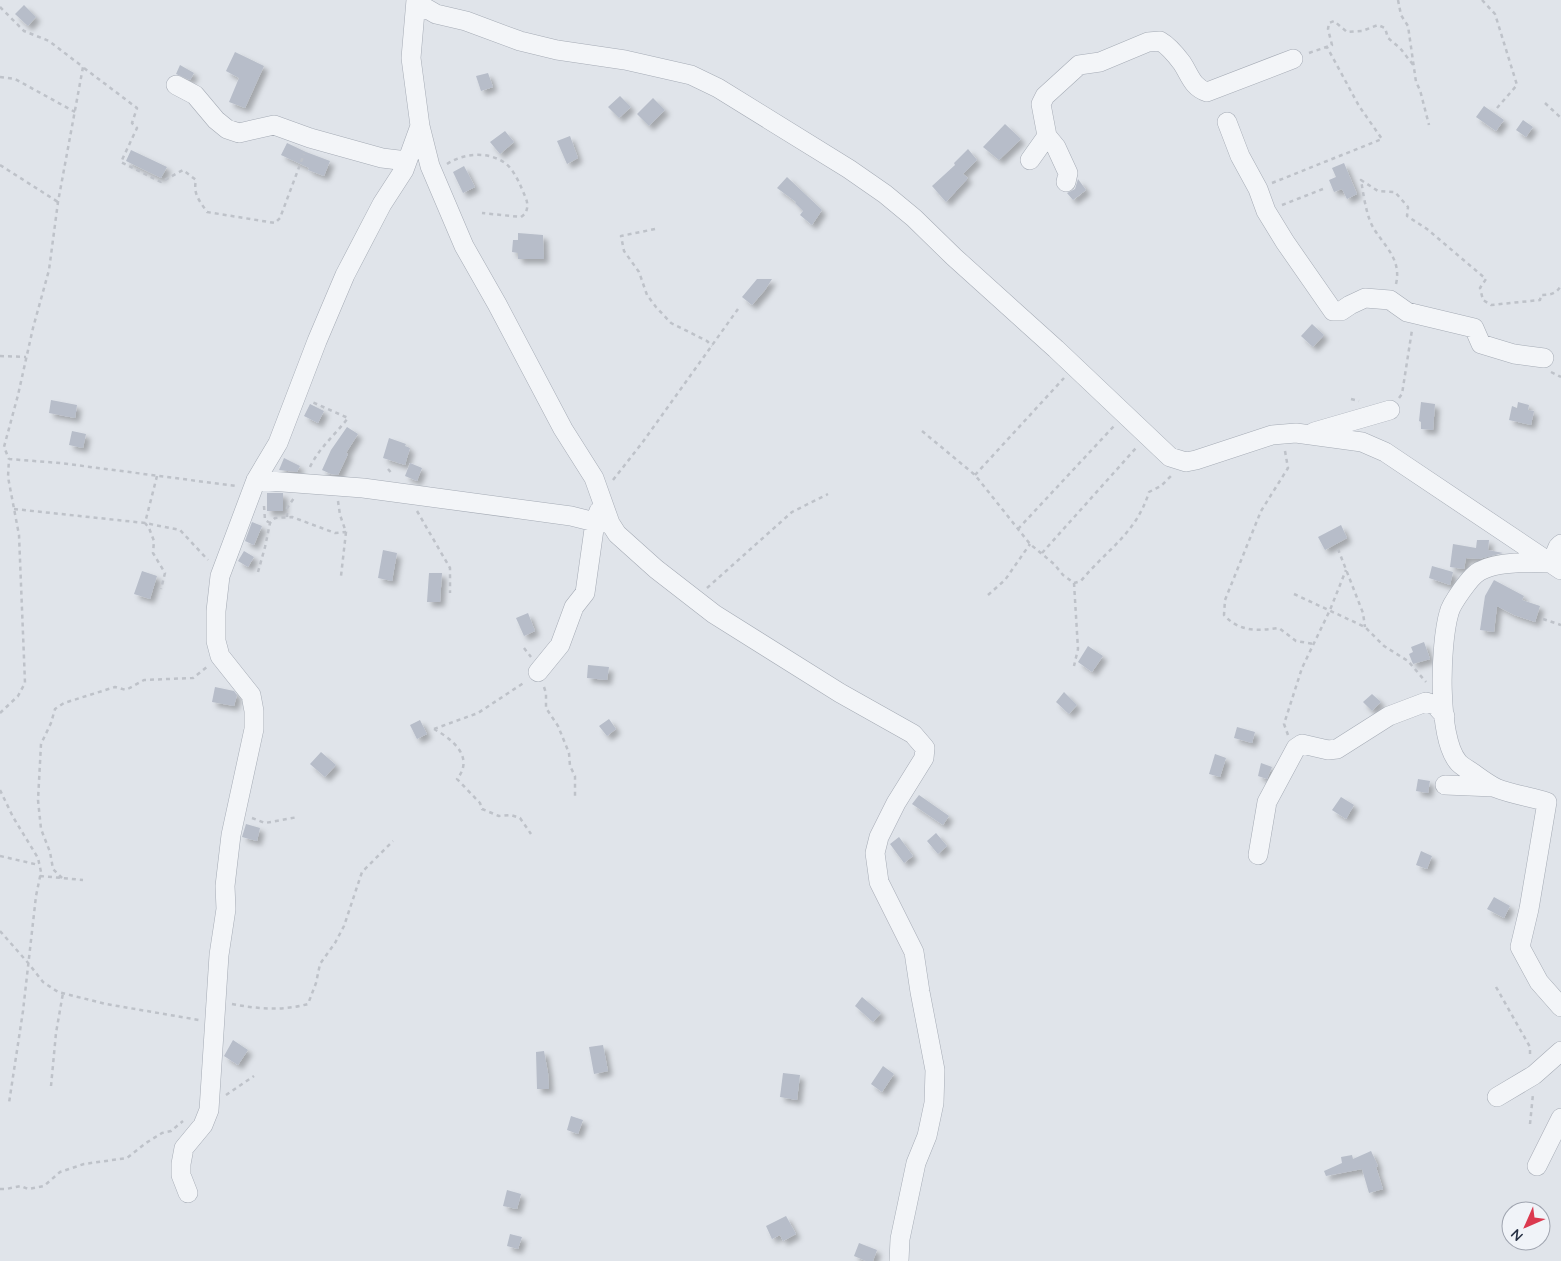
<svg xmlns="http://www.w3.org/2000/svg" width="1561" height="1261" font-family="Quicksand,sans-serif">
<defs>
<filter id="shadow"><feDropShadow dx="4.5" dy="4.5" stdDeviation="2.5" flood-color="#0004"/></filter>
</defs>
<rect width="100%" height="100%" fill="#e0e4ea"/>
<path fill="#b7bdc9" filter="url(#shadow)" d="M24,5L36,17L28,26L15,14Z
M235,52L264,66L245,108L229,102L239,78L226,71Z
M180,65L194,73L190,80L176,74Z
M488,73L493,87L481,91L476,76Z
M620,96L631,107L619,118L608,107Z
M653,98L665,110L649,126L637,114Z
M1484,106L1504,120L1496,131L1476,117Z
M1523,120L1533,127L1526,137L1516,130Z
M1005,124L1021,139L999,160L983,147Z
M505,131L514,142L500,154L490,142Z
M570,136L578,158L567,164L557,141Z
M287,143L306,152L330,161L324,176L308,170L309,168L281,155Z
M968,149L977,160L963,174L968,178L946,202L932,186L955,165L954,163Z
M131,150L167,167L161,178L126,161Z
M1344,163L1357,194L1347,199L1342,189L1334,192L1329,180L1336,177L1332,168Z
M464,166L475,187L463,193L453,172Z
M787,177L822,210L812,225L800,215L803,211L795,203L796,202L777,188Z
M1078,179L1086,190L1073,200L1067,193L1075,189Z
M518,233L543,235L544,259H518V253L512,252L513,240H518Z
M757,279H772L765,290L752,305L742,297Z
M1312,324L1324,335L1313,347L1301,336Z
M51,400L77,405L75,418L49,413Z
M1421,402L1435,404L1433,430L1421,429V422L1419,421Z
M1518,402L1529,405L1528,410L1534,411L1531,425L1509,420L1512,406L1517,408Z
M310,404L324,411L318,423L304,416Z
M347,427L358,434L346,453L348,454L338,475L331,474L322,470L331,450Z
M72,431L86,434L83,448L69,445Z
M389,438L406,444L405,446L410,448L405,465L383,458Z
M284,458L300,466L297,472L279,470Z
M410,463L422,468L417,481L405,476Z
M267,493H283V511H267Z
M252,522L262,526L254,545L245,541Z
M1341,525L1347,538L1325,550L1318,537Z
M1477,540H1489L1488,550L1503,553L1479,559L1466,558L1464,569L1450,567L1453,544L1476,548Z
M383,550L397,553L392,581L378,578Z
M244,551L254,557L248,567L238,561Z
M1432,566L1453,572L1450,585L1429,578Z
M142,571L157,576L150,599L134,594Z
M429,573H442L440,602H427Z
M1494,580L1524,596L1522,600L1540,606L1535,622L1514,615L1497,606L1494,632L1480,630L1485,596Z
M528,613L535,631L524,636L516,618Z
M1424,642L1430,659L1413,664L1409,654L1413,652L1411,647Z
M1088,646L1103,656L1092,672L1078,662Z
M588,665L609,667L607,680L587,678Z
M215,687L234,691L237,695L234,706L212,702Z
M1064,692L1077,705L1069,714L1056,702Z
M1372,694L1381,702L1372,711L1363,702Z
M609,719L616,729L607,736L599,726Z
M420,720L427,734L417,739L410,725Z
M1237,727L1255,732L1252,743L1234,738Z
M321,752L336,765L325,777L310,764Z
M1215,754L1226,758L1220,777L1209,774Z
M1261,763L1272,767L1267,779L1258,776Z
M1418,779L1430,781L1428,793L1416,791Z
M919,795L949,816L943,825L912,804Z
M1341,797L1354,805L1346,819L1332,810Z
M246,824L260,828L257,841L242,837Z
M936,833L947,846L938,854L927,841Z
M899,837L913,856L904,863L890,844Z
M1421,851L1432,856L1427,869L1416,865Z
M1494,897L1510,906L1504,918L1487,909Z
M862,997L881,1013L873,1022L855,1006Z
M233,1040L248,1050L238,1065L224,1056Z
M603,1045L608,1071L594,1074L589,1047Z
M544,1051L548,1073L549,1089H537L536,1052Z
M883,1066L894,1074L882,1092L871,1084Z
M783,1073L800,1075L797,1100L780,1097Z
M571,1116L583,1120L578,1134L567,1130Z
M1371,1151L1378,1166L1376,1167L1383,1189L1369,1193L1362,1169L1326,1176L1324,1171L1342,1163L1341,1157L1352,1155L1353,1159Z
M507,1190L521,1194L517,1209L503,1206Z
M786,1216L796,1234L783,1241L780,1235L772,1239L766,1226Z
M510,1234L522,1237L518,1249L507,1246Z
M859,1243L877,1250L873,1261H866L854,1256Z"/>
<g fill="none" stroke-linecap="round" stroke-linejoin="round">
<g stroke="#a5abb5" stroke-width="20">
<path id="minor" d="M416,0L411,58L420,126L430,166L464,246L497,304L563,429L594,478L610,523L617,534L656,569L714,614L840,693L913,734L925,748L924,758L896,803L879,837L875,853L879,882L914,952L920,992L935,1070L934,1103L927,1136L916,1163L900,1239L899,1261
M418,0L424,7L436,14L466,21L520,41L557,50L625,60L691,75L718,88L849,169L885,194L914,218L954,257L1056,349L1170,457L1186,462L1196,460L1272,435L1296,433L1362,442L1385,452L1561,570
M176,85L195,95L216,120L227,129L239,133L274,125L310,138L382,158L407,161
M1227,122L1240,156L1258,189L1266,211L1285,242L1333,311H1341L1350,305L1365,298L1390,300L1407,312L1474,328L1481,344L1514,354L1544,358
M1030,160L1047,136
M1066,182L1068,173L1056,147L1047,136L1041,104L1045,96L1079,65L1100,62L1148,42L1160,41C1169,46 1176,55 1182,63C1190,75 1192,87 1207,92L1293,59
M1314,432L1390,410
M256,480L363,488L571,516L595,522L610,523
M1561,544L1558,547L1551,563C1531,562 1498,561 1480,571C1471,575 1451,604 1449,613C1440,644 1437,737 1458,762C1461,766 1469,770 1473,773C1480,778 1488,784 1496,788C1511,794 1530,797 1547,802L1529,909L1520,947L1539,982L1561,1007
M538,672L560,645L574,607L585,593L595,522L599,511
M1445,785L1494,787
M1258,855L1267,802L1296,748L1302,744L1328,750L1337,749L1389,716L1426,702L1435,705L1445,716
M1497,1097L1534,1075L1561,1051
M1537,1166L1561,1118
M188,1193L181,1175V1164L184,1148L203,1125L209,1110L219,955L226,909L225,886L231,835L254,729V711L251,695L220,656L216,641V611L220,576L256,480L278,443L317,341L345,275L382,204L404,170L420,126"/>
</g>
<path stroke="#bec2c9" stroke-width="2.5" stroke-dasharray="4 4" stroke-linecap="butt" d="M1398,0L1401,15L1408,26L1416,82L1420,90L1429,125
M1482,0L1495,14L1517,85L1497,108
M0,7L24,31L49,41L83,67L58,202L49,270L33,328L18,395L4,447L9,459
M1309,53L1332,45L1328,29L1329,23L1334,21L1347,32L1362,31L1378,25L1385,28L1388,38L1400,48L1414,66
M84,68L137,108L132,123L137,128L121,162L161,182L183,170L196,180C193,194 199,200 207,212L275,223L280,218L304,154
M0,77L15,79L75,112
M1545,103L1561,118
M447,164C464,153 488,151 505,163C513,169 518,180 522,189C526,199 530,204 525,214L521,217L482,213
M0,165L58,202
M1272,183L1382,139L1359,106L1327,47
M1282,205L1323,189
M655,229L621,236L624,251L639,272L647,295L656,307L671,323L707,341L712,346
M1396,284C1403,254 1376,241 1369,218C1365,206 1363,192 1361,180L1378,191L1395,192L1408,207L1407,216L1427,229L1486,279L1480,288L1483,300L1491,305L1540,300L1541,295C1550,295 1557,294 1561,285
M0,356L26,357
M1551,372L1561,377
M1399,398L1402,394L1412,330
M1351,399L1359,401
M922,431L975,475L1030,544L1054,564L1063,575L1074,583L1081,581C1107,549 1136,534 1149,492L1161,486L1172,475
M1285,451L1288,468L1261,511L1225,600L1224,615C1239,632 1258,631 1279,628L1296,641L1314,644
M310,467C319,448 335,435 348,418L312,402
M388,469L393,475
M975,475L1064,378
M157,476L145,523L149,528L154,541L153,553L165,573L161,589
M613,480L642,443L738,309
M338,501L340,515L346,532L341,576
M264,506L265,520L270,523
M14,509L145,523L180,530L208,560
M417,511L450,568V593
M287,517V508L294,498
M1018,529L1114,426
M1338,549L1363,613L1365,627
M1042,553L1136,448
M258,572L265,547L270,523L275,518L292,517L335,533L346,532
M1074,583L1078,649L1074,666
M707,588L792,512L828,494
M1294,594L1365,627L1384,646L1408,661L1426,682
M988,595L1005,580L1030,544
M1543,619L1561,625
M524,648L531,657
M544,687L546,693V708L558,726L569,753L570,766L575,776V796
M0,713L18,696L25,683L19,535L8,477L9,459L60,463L236,486
M434,729C452,739 475,757 457,779L480,803L482,809L499,816L511,815L520,818L531,834
M434,729L478,713L525,682
M1288,735L1284,724L1302,668L1330,610L1346,570
M0,790L13,817L38,858L41,872L36,896L23,1011L9,1103
M252,818L265,823L298,817
M0,856L39,865
M40,876L83,880
M62,878L53,869L50,852L41,829L38,800L41,744L51,723L55,709L64,703L115,687L126,690L144,680L193,678L208,666
M0,931L29,964L43,982L58,992L106,1004L199,1020
M1496,987L1530,1047V1056
M232,1004C258,1009 282,1011 308,1004L316,983L320,964L335,943L344,926L362,872L393,841
M51,1086L56,1033L63,993
M226,1095L254,1076
M1530,1124L1533,1094
M0,1189H6L21,1186L28,1189L44,1186L60,1172L84,1164L127,1158L146,1143L162,1133L171,1131L183,1121"/>
<use href="#minor" stroke="#f3f5f8" stroke-width="19"/>
</g>
<g transform="translate(1526 1226) rotate(225)"><circle r="24" fill="#f0f3f8" stroke="#a0a5b0"/>
<path d="M0-4L9 19L0 12L-9 19Z" fill="#db394f"/>
<text y="-8" font-size="14" font-weight="bold" text-anchor="middle" fill="#273144">N</text>
</g>
</svg>
